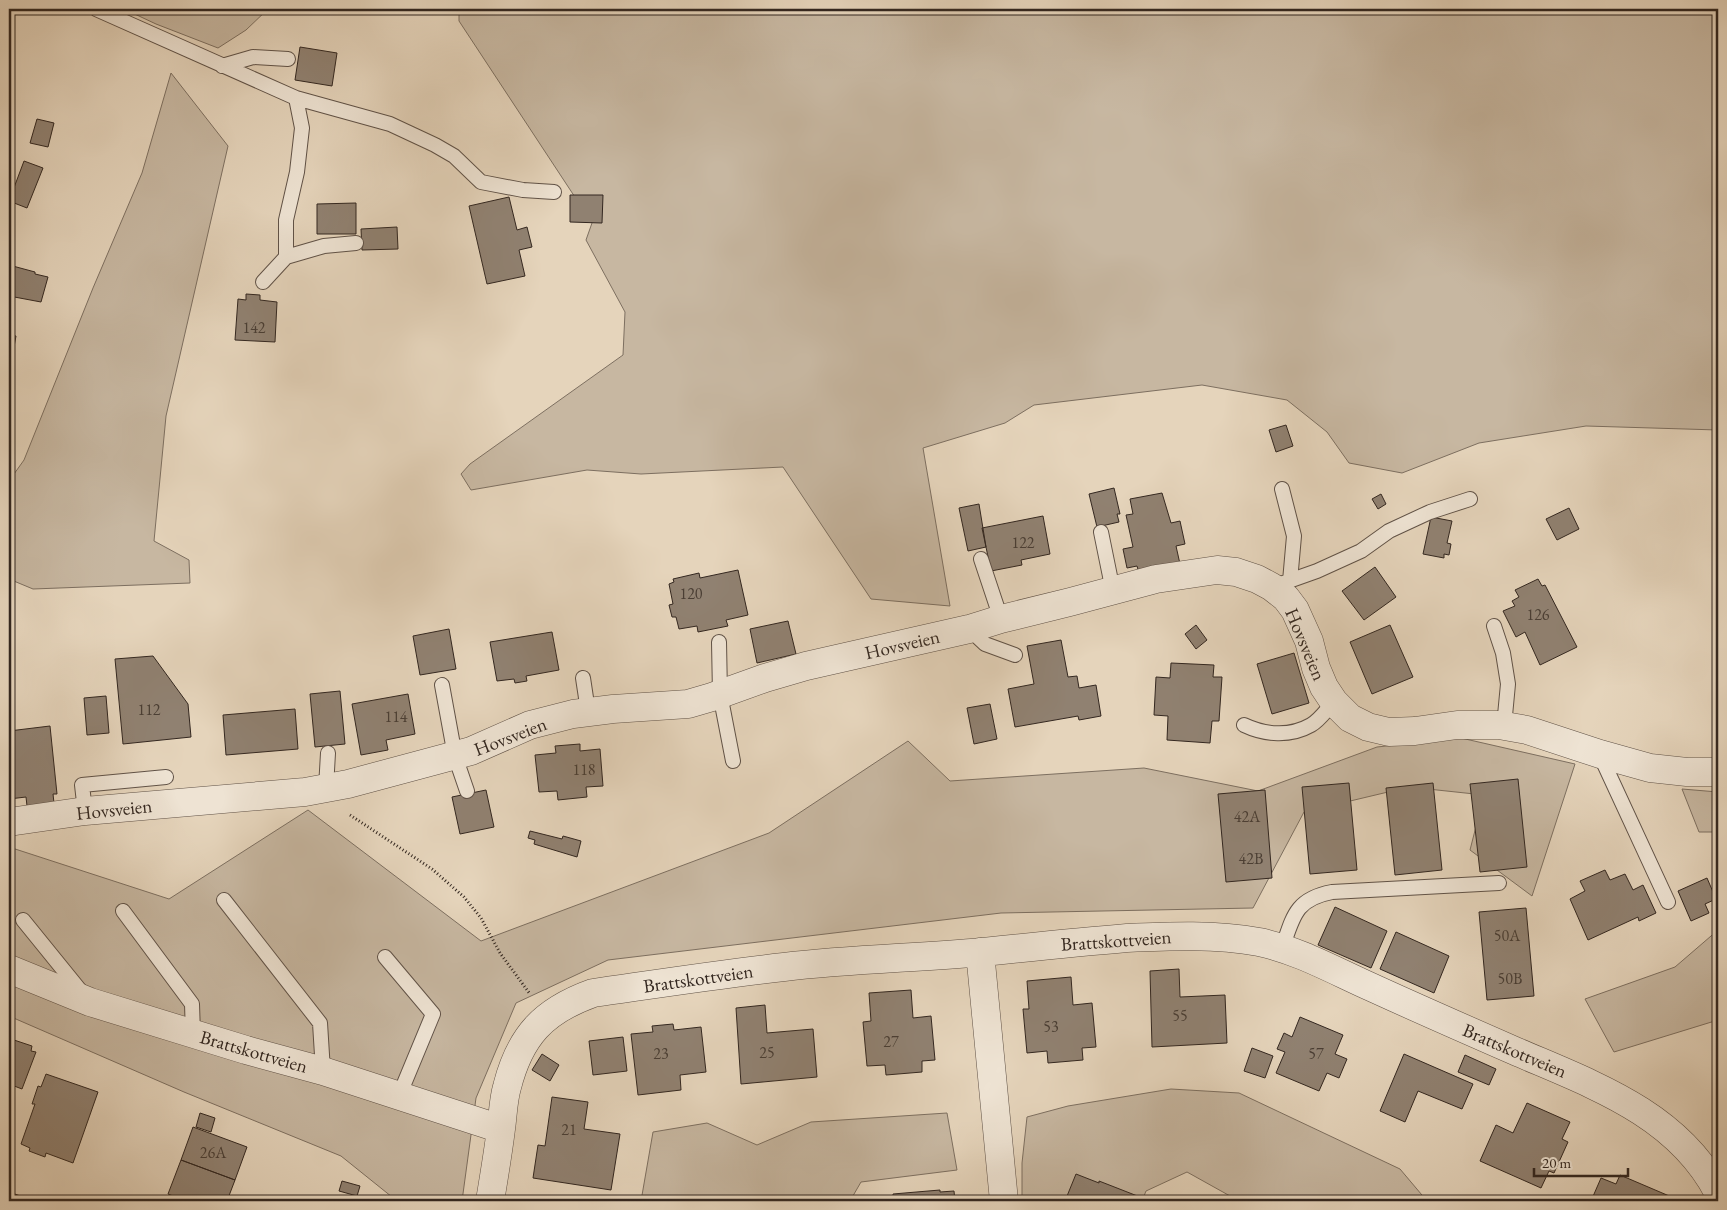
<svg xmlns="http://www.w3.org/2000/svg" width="1727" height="1210" font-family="'EB Garamond',serif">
<rect width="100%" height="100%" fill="#e5d4bb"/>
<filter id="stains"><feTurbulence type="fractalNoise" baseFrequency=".004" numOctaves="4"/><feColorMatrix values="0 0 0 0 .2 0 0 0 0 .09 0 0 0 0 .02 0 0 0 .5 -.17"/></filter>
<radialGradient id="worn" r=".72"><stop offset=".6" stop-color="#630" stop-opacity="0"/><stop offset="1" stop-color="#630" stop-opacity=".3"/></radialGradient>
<path fill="#c7b7a1" stroke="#7d6f60" d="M124,9H268L246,30L218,48L156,24Z
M459,9H1718V430L1586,426L1479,443L1402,473L1349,463L1327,432L1287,400L1202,385L1034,405L1005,423L923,448L950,606L871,599L783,467L641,474L587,470L471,490L461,474L470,464L623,355L625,312L586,240L592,223L459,21Z
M171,73L228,146L166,416L154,541L189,560L190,583L33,589L9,579V481L24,460L93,288L142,173Z
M1461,738L1575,764L1532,896L1470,850L1484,795L1409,787L1304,812L1253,908L1001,913L608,960L516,1003L476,1098L462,1201H397L341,1156L184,1092L9,1016V847L169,899L308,810L481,941L769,833L908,741L950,781L1144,768L1258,791L1377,747Z
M1682,789L1718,792V832H1699Z
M1718,930V1020L1614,1052L1585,999L1675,967Z
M1171,1089L1239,1093L1400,1169L1427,1201H1239L1187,1172L1146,1191L1142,1201H1022V1163L1027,1117L1068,1106Z
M947,1113L957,1170L861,1182L850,1201H641L653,1132L707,1123L757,1145L811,1122Z"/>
<path fill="#908171" stroke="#332720" d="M300,47L337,53L332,86L295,80Z
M37,119L54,123L48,147L30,143Z
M24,161L43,168L27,208L9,201Z
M570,195H603L602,223L570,222Z
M509,197L517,230L527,227L532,247L519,250L525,276L487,284L469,206Z
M356,203V234H317V204Z
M397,227L398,249L362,250L361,229Z
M9,265L35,272V274L48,277L41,302L9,296Z
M246,294L260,295V300L277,302L275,342L235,340L238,299L246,300Z
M9,335L16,336L9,374Z
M1286,425L1293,446L1276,452L1269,430Z
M1114,488L1120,514H1117L1119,522L1097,527L1089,494Z
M1162,493L1171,523L1180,521L1185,544L1176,546L1180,564L1139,573L1137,566L1127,568L1123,549L1133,547L1126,515L1133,514L1130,499Z
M1381,494L1386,504L1378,509L1372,499Z
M979,504L986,547L968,551L959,508Z
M1569,508L1579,529L1557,540L1546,519Z
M1043,516L1050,554L1021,560L1022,565L991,571L982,528Z
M1431,517L1452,521L1447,543L1451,544L1449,555L1444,554V558L1423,554Z
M1375,567L1396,597L1364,620L1342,591Z
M738,570L748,615L726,620L728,626L698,632L697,626L679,629L676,617H672L669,605L673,604L669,584L674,582L673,579L699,573L700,578Z
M1538,579L1542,586L1545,585L1577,647L1540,665L1525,632L1516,637L1503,611L1515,606L1512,601L1519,597L1515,590Z
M788,621L796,654L757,663L750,629Z
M1196,625L1207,640L1196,649L1185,634Z
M1390,625L1413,677L1372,694L1350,642Z
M449,629L456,669L420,675L413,636Z
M552,632L559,670L526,676L527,681L515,683L514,679L497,681L490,642Z
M1061,640L1068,677L1077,676L1079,688L1096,685L1101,716L1079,720L1078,716L1015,727L1008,689L1034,684L1027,646Z
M1294,653L1309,703L1272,714L1257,664Z
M153,656L188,704L191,737L123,744L115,659Z
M1171,663L1214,665L1213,677H1222L1219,721H1212L1210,743L1167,740L1168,716L1154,715L1156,677L1170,678Z
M340,691L345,744L315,747L310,694Z
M408,694L415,734L386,740L388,750L361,755L352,704Z
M106,696L109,733L87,735L84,698Z
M990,704L997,739L974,744L967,708Z
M295,709L298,749L226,755L223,715Z
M50,726L57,794H53L54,803L27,806L26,797L9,799V731Z
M580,744V751L600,749L603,786L586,787L587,797L558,800L557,791L539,792L535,755L556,753L555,746Z
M1518,779L1527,867L1480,872L1470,784Z
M1349,783L1357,870L1310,874L1302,787Z
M1433,783L1442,870L1395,875L1386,788Z
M486,790L494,827L460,834L452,797Z
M1265,790L1272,878L1226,882L1218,794Z
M530,831L562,839L563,836L581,841L577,857L534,844L535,840L528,838Z
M1605,870L1610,880L1625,874L1633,890L1643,885L1656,913L1639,921L1638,917L1588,940L1570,899L1585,891L1580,881Z
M1707,878L1716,899L1705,904L1709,913L1691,921L1678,891Z
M1335,907L1387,931L1371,968L1318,945Z
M1526,908L1534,996L1487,1000L1479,912Z
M1396,932L1449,956L1434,993L1380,969Z
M1179,969L1180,997L1225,995L1227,1043L1152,1047L1150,971Z
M1071,977L1073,1005L1092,1003L1096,1047L1082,1048L1083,1060L1048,1063L1047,1051L1027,1053L1023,1009H1029L1027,981Z
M911,990L913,1018L931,1016L935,1060L922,1061V1072L886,1075L885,1065L867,1066L863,1022L871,1021L869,993Z
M765,1005L767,1033L813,1029L817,1077L741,1084L736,1008Z
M1300,1017L1343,1035L1335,1054L1347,1059L1339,1078L1327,1073L1319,1091L1276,1073L1285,1052L1277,1049L1284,1033L1292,1037Z
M673,1024L674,1030L701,1027L706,1072L680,1075L681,1090L638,1095L631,1034L653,1032L652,1026Z
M623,1037L627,1071L593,1075L589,1041Z
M11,1039L32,1046L31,1051L36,1052L22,1089L9,1084V1042Z
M1252,1048L1273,1056L1265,1078L1244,1071Z
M542,1054L559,1065L550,1081L532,1070Z
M1404,1054L1473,1084L1462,1109L1418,1091L1405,1122L1380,1111Z
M1465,1055L1496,1069L1489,1085L1458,1072Z
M46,1074L98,1092L73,1163L46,1153L45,1157L29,1151L30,1148L21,1144L35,1104H32L38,1086L41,1087Z
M552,1097L588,1102L584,1129L620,1134L611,1190L533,1178L538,1145L545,1146Z
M1527,1103L1570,1122L1562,1139L1568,1142L1554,1173L1549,1171L1541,1188L1480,1161L1496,1125L1513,1133Z
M200,1113L215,1118L211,1132L196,1127Z
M193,1127L247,1147L235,1180L181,1160Z
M181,1160L235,1180L227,1201H186L168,1194Z
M1076,1174L1099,1183V1181L1140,1197L1139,1201H1065Z
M1620,1175L1681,1201H1591L1601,1178L1616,1184Z
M342,1181L360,1186L357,1196L339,1191Z
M940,1190V1192L954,1191L955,1201H882L881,1197L893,1196V1194Z
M9,1192L29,1199L28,1201H9Z"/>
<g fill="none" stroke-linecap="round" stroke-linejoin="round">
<g stroke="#605247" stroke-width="16">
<path id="lane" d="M96,9L296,98L390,124L435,145L454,156L481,182L523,190L554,192
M222,66L253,57L288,59
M286,257L324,246L356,243
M263,282L286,257V220L297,172L302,128L296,98
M1282,489L1294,536L1290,581
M1101,532L1113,591
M981,559L1001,619
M1272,587L1317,571L1361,551L1389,531L1430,512L1470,499
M1494,626L1503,653L1508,684L1504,726
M969,629L985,644L1015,655
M719,642L720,694L733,761
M583,678L588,711
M442,685L455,756L467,791
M1244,725C1265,735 1290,737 1311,725C1320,720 1327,709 1334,702
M1600,755L1668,902
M326,788L328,753
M85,811L82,785L166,777
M224,900L320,1023L323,1071
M123,911L192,1004L193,1034
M23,920L83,994
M1282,949C1293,917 1295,899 1332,892L1499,883
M385,957L433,1014L399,1096"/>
</g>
<g stroke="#605247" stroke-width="29">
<path id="street" d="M9,822L85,811L305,792L348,784L471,751L530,725L573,714L613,709L688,704L712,697L765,678L806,666L969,629L1001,619L1070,602L1156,579L1217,570L1236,572L1257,579L1272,587L1286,598L1295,610L1309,641L1316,668L1324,687L1334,702L1350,718L1368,727L1389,732L1415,731L1457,725H1499L1527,730L1600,754L1650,768L1687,772H1718
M980,952L1004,1201
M9,969L90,1002L246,1050L323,1071L501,1129
M490,1201C494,1177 498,1153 501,1129C503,1115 503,1101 507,1087C520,1036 543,1011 593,993C656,984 720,974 784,967C850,959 917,958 983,952C1031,947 1079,942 1127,938C1171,936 1215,934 1259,942C1298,950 1335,971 1371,987C1419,1009 1467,1030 1515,1051C1591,1084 1677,1113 1718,1192"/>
</g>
<path stroke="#332720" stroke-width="3" stroke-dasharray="1 2.5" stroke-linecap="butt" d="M350,815L432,869L464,897L481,918L500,953L530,994"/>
<use href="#lane" stroke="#eee3d3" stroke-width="14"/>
<use href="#street" stroke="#eee3d3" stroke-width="28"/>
</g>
<g text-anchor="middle" stroke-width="4" stroke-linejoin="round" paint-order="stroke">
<g font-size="16" fill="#4a3e34">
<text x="254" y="333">142</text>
<text x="1023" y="548">122</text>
<text x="691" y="599">120</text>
<text x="1538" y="620">126</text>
<text x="149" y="715">112</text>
<text x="396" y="722">114</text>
<text x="584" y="775">118</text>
<text x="1247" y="822">42A</text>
<text x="1251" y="864">42B</text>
<text x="1507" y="941">50A</text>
<text x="1510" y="984">50B</text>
<text x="1180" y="1021">55</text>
<text x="1051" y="1032">53</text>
<text x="891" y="1047">27</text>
<text x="767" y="1058">25</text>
<text x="661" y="1059">23</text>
<text x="1316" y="1059">57</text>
<text x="569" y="1135">21</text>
<text x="213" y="1158">26A</text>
</g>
<g font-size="19" fill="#332720" stroke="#eee3d3">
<text transform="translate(902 644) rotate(-13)" y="7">Hovsveien</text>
<text transform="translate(1306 644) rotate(67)" y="7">Hovsveien</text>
<text transform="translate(510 736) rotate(-21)" y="7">Hovsveien</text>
<text transform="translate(114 809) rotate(-6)" y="7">Hovsveien</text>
<text transform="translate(1116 940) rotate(-4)" y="7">Brattskottveien</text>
<text transform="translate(698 978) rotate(-8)" y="7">Brattskottveien</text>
<text transform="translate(1515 1050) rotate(23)" y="7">Brattskottveien</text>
<text transform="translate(254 1051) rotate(16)" y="7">Brattskottveien</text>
</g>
</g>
<rect width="1727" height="1210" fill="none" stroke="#e5d4bb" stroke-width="30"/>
<rect x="10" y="10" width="1707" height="1190" fill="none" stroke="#332720" stroke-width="2.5"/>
<rect x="15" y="15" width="1697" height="1180" fill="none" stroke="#332720"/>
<path d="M1534 1168v8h94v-8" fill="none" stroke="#332720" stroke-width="2.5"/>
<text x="1542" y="1168" font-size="15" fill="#332720" stroke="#eee3d3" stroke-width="4" paint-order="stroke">20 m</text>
<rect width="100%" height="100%" filter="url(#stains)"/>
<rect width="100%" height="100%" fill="url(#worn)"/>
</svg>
